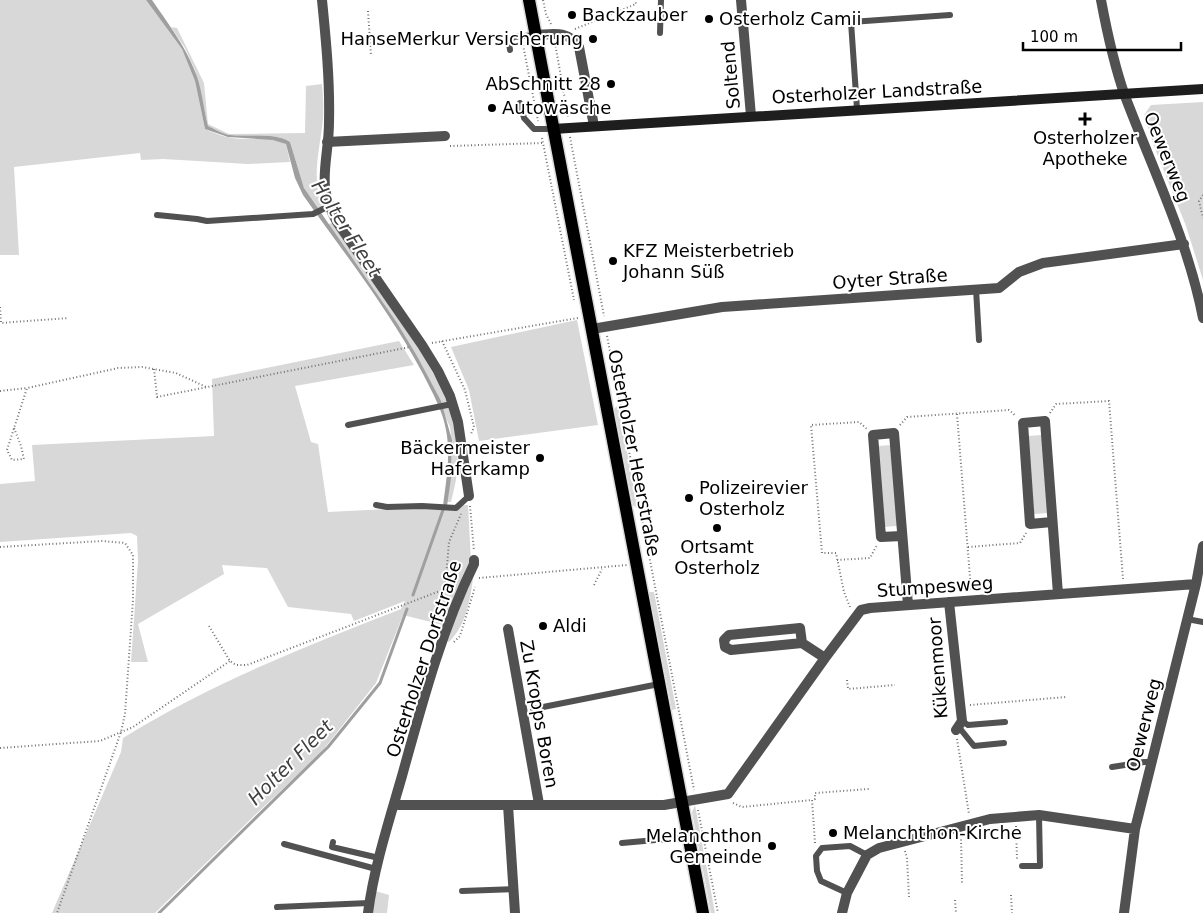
<svg xmlns="http://www.w3.org/2000/svg" width="1203" height="913" font-family="'DejaVu Sans',sans-serif">
<rect width="100%" height="100%" fill="#fff"/>
<path fill="#d8d8d8" d="M0,0H146L182,49L195,81L205,129C213,132 220,136 228,137C246,142 269,134 286,144L290,162L248,164L163,159L141,160L140,153L14,167L19,255H0Z
M171,27L177,28L204,83L208,124L229,134L305,133L306,86L322,84C323,95 324,107 323,119C320,149 311,177 322,207L317,209L304,188L290,142C277,132 247,137 230,135C222,134 215,129 208,126L195,70L185,48Z
M1203,102V280L1186,226L1154,146L1144,115L1151,105Z
M333,223C354,253 374,283 395,314C429,364 462,408 457,473C456,482 453,493 451,502H447C451,477 454,453 450,427L417,356L328,224Z
M577,320L598,425L479,441L469,390L451,347Z
M399,341L414,365L295,386L311,442L318,444L328,512L468,505L471,561L443,625L403,615L376,683L319,755L256,814L155,913H52L121,752L123,738C210,684 306,646 401,609L405,601L354,621L351,614L288,607L267,568L222,565L224,574L138,624L148,662H131L138,561L137,536L131,533L0,542V484L35,481L32,445L214,436L212,379Z
M618,405L638,509L633,505L614,409Z
M1042,435L1048,513L1034,514L1028,436Z
M892,445L897,526L883,527L878,446Z
M473,578C470,602 466,625 449,642L447,641L452,624Z
M649,592H654L676,709L672,710Z
M695,805L715,913H711L692,812Z
M375,891L389,895L387,913H372Z"/>
<path fill="#9f9f9f" d="M146,0H152C167,22 184,44 194,69C202,87 203,107 208,126C215,129 222,134 230,135C247,137 276,132 290,142L304,188L397,323L417,356L441,401L452,440L451,478L447,506H443C446,481 451,455 446,430C443,411 432,392 423,374C390,311 344,253 303,195L295,178L286,144L273,140L228,137L205,129L195,81L182,49Z"/>
<g fill="none" stroke-linecap="round" stroke-linejoin="round">
<path stroke="#9f9f9f" stroke-width="3" d="M413,595L443,510
M159,913L328,747L380,683L407,609"/>
<g stroke="#dbdbdb" stroke-width="15">
<path id="primary" d="M529,0L703,913"/>
</g>
<path stroke="#737373" stroke-width="2" stroke-dasharray="1 2.5" stroke-linecap="butt" d="M543,0L546,14L551,24
M368,11L371,56
M575,29L636,4L635,0
M555,43L568,117
M523,45L538,121
M570,137L604,316
M542,138L574,300
M450,146L543,143
M1203,195L1199,201L1203,218
M0,307L1,323L68,318
M607,336L694,790
M442,341L465,390L474,427L471,434
M432,343L578,318
M154,369L157,397L410,347
M0,391L27,388
M1050,413L1056,404L1109,401L1123,579
M957,414L971,590
M900,425L907,417L1009,410L1016,416
M14,428L21,446L24,459L12,460L7,450L27,388L118,368L142,367L176,373L206,387
M470,506L474,551
M0,547L102,541L125,543L133,555V600L125,714L121,732L57,913
M968,547L1020,543L1026,533
M837,560L870,558L877,545
M479,578L627,565
M594,585L602,569
M445,589L449,542L461,514
M850,607L844,592L836,553H822L811,425L859,422L867,429
M209,626L230,661L236,665H247L445,589L450,593
M454,642L460,636L475,587
M847,680L848,689L895,685
M970,705L1066,697
M957,739L969,814
M0,748L100,741L133,727L230,661
M733,803L742,807L812,800
M698,810L718,913
M1016,826L1017,859
M961,836L962,883
M815,843L812,800L815,799V793L869,789
M905,851L907,858L909,897
M1011,895L1012,913
M955,900L956,913"/>
<path stroke="#515151" stroke-width="6" d="M660,33L661,0
M510,50L509,43L513,37L536,35
M520,103L524,118L534,129H553
M857,109L851,22L950,15
M157,215L197,219L207,221L313,214L329,206
M976,289L979,340
M348,425L452,404
M376,505L387,507L422,506L456,508L469,496
M1187,619L1203,622
M533,709L659,684
M962,721L968,725L1005,722
M958,726L974,746L1004,743
M1112,767L1144,762H1152
M333,842L332,847L379,858
M622,843L689,837
M284,844L376,869
M1022,866H1040L1039,815
M462,891L514,889
M847,893L821,881L817,871L816,856L822,848L850,846L867,855
M277,907L369,903"/>
<path stroke="#515151" stroke-width="10" d="M322,0C326,40 330,81 329,122C329,161 315,184 337,222L422,345L438,371L450,396L458,422L469,496
M741,0L751,116
M1101,0C1107,32 1114,65 1125,96C1153,170 1188,241 1203,318
M536,35C554,34 568,30 579,47L594,126
M327,142L445,136
M592,329L722,307L999,288L1019,272L1043,263L1184,244
M1052,522L1030,524L1023,423L1045,421L1058,594
M902,536L881,537L873,435L894,433L908,605
M949,602L962,721L956,730
M508,629L539,804
M802,643L800,628L729,635L724,640L725,647L731,650L802,643L825,658
M394,805H664L728,794L825,658L861,610L870,608L1196,584
M508,805L515,913
M368,913C374,867 389,821 402,776C422,704 441,631 474,564V560
M842,913L847,893L867,855L879,848L990,819L1039,815L1135,829
M1124,913L1135,829L1196,584L1203,546"/>
<path stroke="#1e1e1e" stroke-width="10" d="M553,129L1203,89"/>
<use href="#primary" stroke="#000" stroke-width="12"/>
</g>
<g fill="#000" stroke="#fff" stroke-width="2">
<circle cx="572" cy="15" r="5"/>
<circle cx="709" cy="19" r="5"/>
<circle cx="593" cy="39" r="5"/>
<circle cx="611" cy="84" r="5"/>
<circle cx="492" cy="108" r="5"/>
<path d="M1082.5 111.5h5v5h5v5h-5v5h-5v-5h-5v-5h5z"/>
<circle cx="613" cy="261" r="5"/>
<circle cx="540" cy="458" r="5"/>
<circle cx="689" cy="498" r="5"/>
<circle cx="717" cy="528" r="5"/>
<circle cx="543" cy="626" r="5"/>
<circle cx="833" cy="833" r="5"/>
<circle cx="772" cy="846" r="5"/>
</g>
<g text-anchor="middle" stroke-width="4" stroke-linejoin="round" paint-order="stroke">
<g font-size="18" fill="#000" stroke="#fff" text-anchor="start">
<text x="582" y="21">Backzauber</text>
<text x="719" y="25">Osterholz Camii</text>
<text x="583" y="45" text-anchor="end">HanseMerkur Versicherung</text>
<text x="601" y="90" text-anchor="end">AbSchnitt 28</text>
<text x="502" y="114">Autowäsche</text>
<text x="1085" y="144" text-anchor="middle">Osterholzer<tspan x="1085" dy="21">Apotheke</tspan></text>
<text x="623" y="257">KFZ Meisterbetrieb<tspan x="623" dy="21">Johann Süß</tspan></text>
<text x="530" y="454" text-anchor="end">Bäckermeister<tspan x="530" dy="21">Haferkamp</tspan></text>
<text x="699" y="494">Polizeirevier<tspan x="699" dy="21">Osterholz</tspan></text>
<text x="717" y="553" text-anchor="middle">Ortsamt<tspan x="717" dy="21">Osterholz</tspan></text>
<text x="553" y="632">Aldi</text>
<text x="843" y="839">Melanchthon-Kirche</text>
<text x="762" y="842" text-anchor="end">Melanchthon<tspan x="762" dy="21">Gemeinde</tspan></text>
</g>
<g font-size="18" fill="#000" stroke="#fff">
<text transform="translate(731 75) rotate(-95)" y="6">Soltend</text>
<text transform="translate(877 92) rotate(-3)" y="6">Osterholzer Landstraße</text>
<text transform="translate(1167 157) rotate(68)" y="6">Oewerweg</text>
<text transform="translate(890 279) rotate(-4)" y="6">Oyter Straße</text>
<text transform="translate(634 453) rotate(79)" y="6">Osterholzer Heerstraße</text>
<text transform="translate(935 587) rotate(-4)" y="6">Stumpesweg</text>
<text transform="translate(424 659) rotate(-72)" y="6">Osterholzer Dorfstraße</text>
<text transform="translate(938 668) rotate(-94)" y="6">Kükenmoor</text>
<text transform="translate(539 714) rotate(80)" y="6">Zu Kropps Boren</text>
<text transform="translate(1144 725) rotate(-76)" y="6">Oewerweg</text>
</g>
<g font-size="19" font-style="italic" fill="#404040" stroke="#fff">
<text transform="translate(347 228) rotate(57)" y="7">Holter Fleet</text>
<text transform="translate(290 762) rotate(-45)" y="7">Holter Fleet</text>
</g>
</g>
<path d="M1023 42v8h158v-8" fill="none" stroke="#000000" stroke-width="2.5"/>
<text x="1030" y="42" font-size="15" fill="#000000" stroke="#ffffff" stroke-width="4" paint-order="stroke">100 m</text>
</svg>
